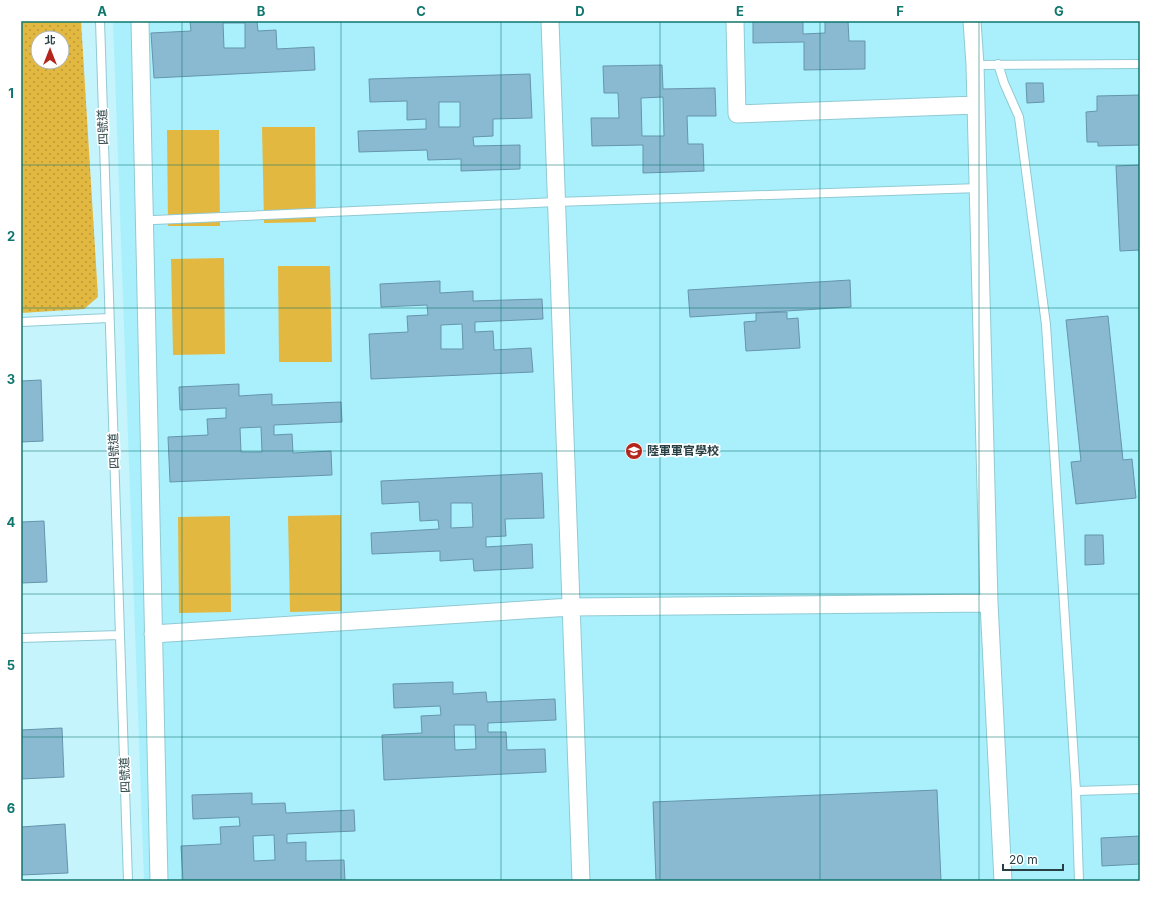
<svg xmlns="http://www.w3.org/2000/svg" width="1161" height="902" font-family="Inter,'Noto Sans TC',sans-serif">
<defs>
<pattern id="grass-dots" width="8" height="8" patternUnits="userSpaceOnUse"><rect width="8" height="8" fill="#e2b841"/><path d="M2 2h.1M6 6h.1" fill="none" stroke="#b79738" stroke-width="1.8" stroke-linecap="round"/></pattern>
</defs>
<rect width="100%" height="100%" fill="#c5f4fc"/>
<path fill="#aaf0fc" d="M113,21H1140V881H144Z"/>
<path fill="url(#grass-dots)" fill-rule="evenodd" d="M21,21H81L98,297L84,309L21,313ZM38,38H62V62H38Z"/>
<path fill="#e2b841" d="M262,127H315L316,222L264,223Z
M167,130H219L220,226H168Z
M224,258L225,354L173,355L171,259Z
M278,266H330L332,362H279Z
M341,515L342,611L290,612L288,516Z
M230,516L231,612L179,613L178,517Z"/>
<path fill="#89bad1" stroke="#6595ab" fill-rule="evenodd" d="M190,21H258H257L258,31L276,30L277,49L314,47L315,70L154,78L151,33L191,31ZM223,23H245V48H224Z
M753,21H803V34L825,33V21H848L849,41H865V69L804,70V42L753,43Z
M662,65L663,89L715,88L716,116H687L688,144H703L704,171L643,173V145L592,146L591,118H619L618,93H604L603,66ZM663,97L664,136H642L641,98Z
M530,74L532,118L493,119V136L473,137L474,146L520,145V169L461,171V159L428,160L427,150L359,152L358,131L426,129V119L407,120V101L370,102L369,79ZM439,102H460V127H439Z
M1026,83H1043L1044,102L1027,103Z
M1140,95V145L1098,146V142H1087L1086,112L1097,111V96Z
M1140,165V250L1120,251L1116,166Z
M850,280L851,307L690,317L688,290Z
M440,281V293L473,291V301L542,299L543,319L475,322V332L493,331L494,350L531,348L533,372L371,379L369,334L408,332L407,316L428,315L427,305L381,307L380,284ZM462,324L463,349H441V325Z
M787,312V319L798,318L800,348L746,351L744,322L756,321V313Z
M1108,316L1123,460L1132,459L1136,498L1076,504L1071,462L1081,461L1066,320Z
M41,380L43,441L21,442V381Z
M239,384V396L272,394V405L341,402L342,422L274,425V435L292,434L293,453L331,451L332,475L170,482L168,437L208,435L207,419L226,418V408L180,410L179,387ZM261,427L262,452H241L240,428Z
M542,473L544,518L505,519L506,536L486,537V547L532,544L533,568L474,571L473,559L440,561V551L372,554L371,533L439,529L438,520L420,521L419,502L382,504L381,481ZM451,503H472L473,527L451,528Z
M44,521L47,582L21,583V522Z
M1085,535H1103L1104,564L1085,565Z
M453,682V694L486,692L487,702L555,699L556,720L488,723V732H506L507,750L545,749L546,772L384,780L382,735L422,733L421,716L441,715L440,706L394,708L393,684ZM454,725H475L476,749L455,750Z
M62,728L64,777L21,779V730Z
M937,790L941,881H656L653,802Z
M252,793V804L285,803L286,813L354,810L355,831L287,834V843L306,842V861L344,860L345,881H183L181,846L221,844L220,827L240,826L239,817L193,819L192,795ZM274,835L275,860L254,861L253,836Z
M65,824L68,873L21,875V827Z
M1140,836V864L1102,866L1101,838Z"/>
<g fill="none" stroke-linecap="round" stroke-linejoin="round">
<g stroke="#90cad4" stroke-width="10">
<path id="lane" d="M100,21L128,881
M998,64L1004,83L1019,117L1046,325L1076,791L1079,881
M975,65L1140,64
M154,220L556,202L979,188
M21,322L109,318
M21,638L120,635
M1076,791L1140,789"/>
</g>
<g stroke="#90cad4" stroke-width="19">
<path id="street" d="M140,21L159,881
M550,21L581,881
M735,21L737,114L976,105
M972,21L975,65L989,603L1003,881
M153,634L571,607L989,603"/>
</g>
<use href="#lane" stroke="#fff" stroke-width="8"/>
<use href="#street" stroke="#fff" stroke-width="17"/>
</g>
<path fill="none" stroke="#0f766e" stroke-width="1" stroke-opacity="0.55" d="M182,21V881M341,21V881M501,21V881M660,21V881M820,21V881M979,21V881M21,165H1140M21,308H1140M21,451H1140M21,594H1140M21,737H1140"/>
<defs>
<g id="university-disc" transform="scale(0.9)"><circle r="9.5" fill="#b4251c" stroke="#fff"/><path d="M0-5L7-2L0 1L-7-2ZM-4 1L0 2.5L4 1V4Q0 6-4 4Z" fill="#fff"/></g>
</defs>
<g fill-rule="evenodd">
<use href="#university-disc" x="634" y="451"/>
</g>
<g text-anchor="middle" stroke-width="3.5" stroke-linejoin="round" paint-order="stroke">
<g font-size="12" fill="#284044" stroke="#fff">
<text transform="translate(103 127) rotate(-92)" y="4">四號道</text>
<text transform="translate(114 451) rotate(-92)" y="4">四號道</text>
<text transform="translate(125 775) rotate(-92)" y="4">四號道</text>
</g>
<g font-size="12" font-weight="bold" fill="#284044" stroke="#fff" text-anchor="start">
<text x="647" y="455">陸軍軍官學校</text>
</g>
</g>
<rect width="1161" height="902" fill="none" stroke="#ffffff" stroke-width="44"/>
<g transform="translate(50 50)"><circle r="19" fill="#ffffff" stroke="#a9b3b4"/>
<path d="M0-3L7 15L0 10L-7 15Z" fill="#b4251c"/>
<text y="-6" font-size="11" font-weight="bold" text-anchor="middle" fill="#284044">北</text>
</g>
<path d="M1003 864v6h60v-6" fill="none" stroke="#284044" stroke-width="2"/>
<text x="1009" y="864" font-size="12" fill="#284044" stroke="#ffffff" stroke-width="3" paint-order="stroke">20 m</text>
<rect x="22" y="22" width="1117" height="858" fill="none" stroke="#0f766e" stroke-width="1.5"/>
<g font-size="13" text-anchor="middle" font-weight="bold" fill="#0f766e">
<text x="102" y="16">A</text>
<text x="261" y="16">B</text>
<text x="421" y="16">C</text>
<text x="580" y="16">D</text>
<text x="740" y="16">E</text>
<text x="900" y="16">F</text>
<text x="1059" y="16">G</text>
<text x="11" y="98">1</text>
<text x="11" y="241">2</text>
<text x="11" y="384">3</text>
<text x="11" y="527">4</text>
<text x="11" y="670">5</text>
<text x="11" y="813">6</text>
</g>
</svg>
